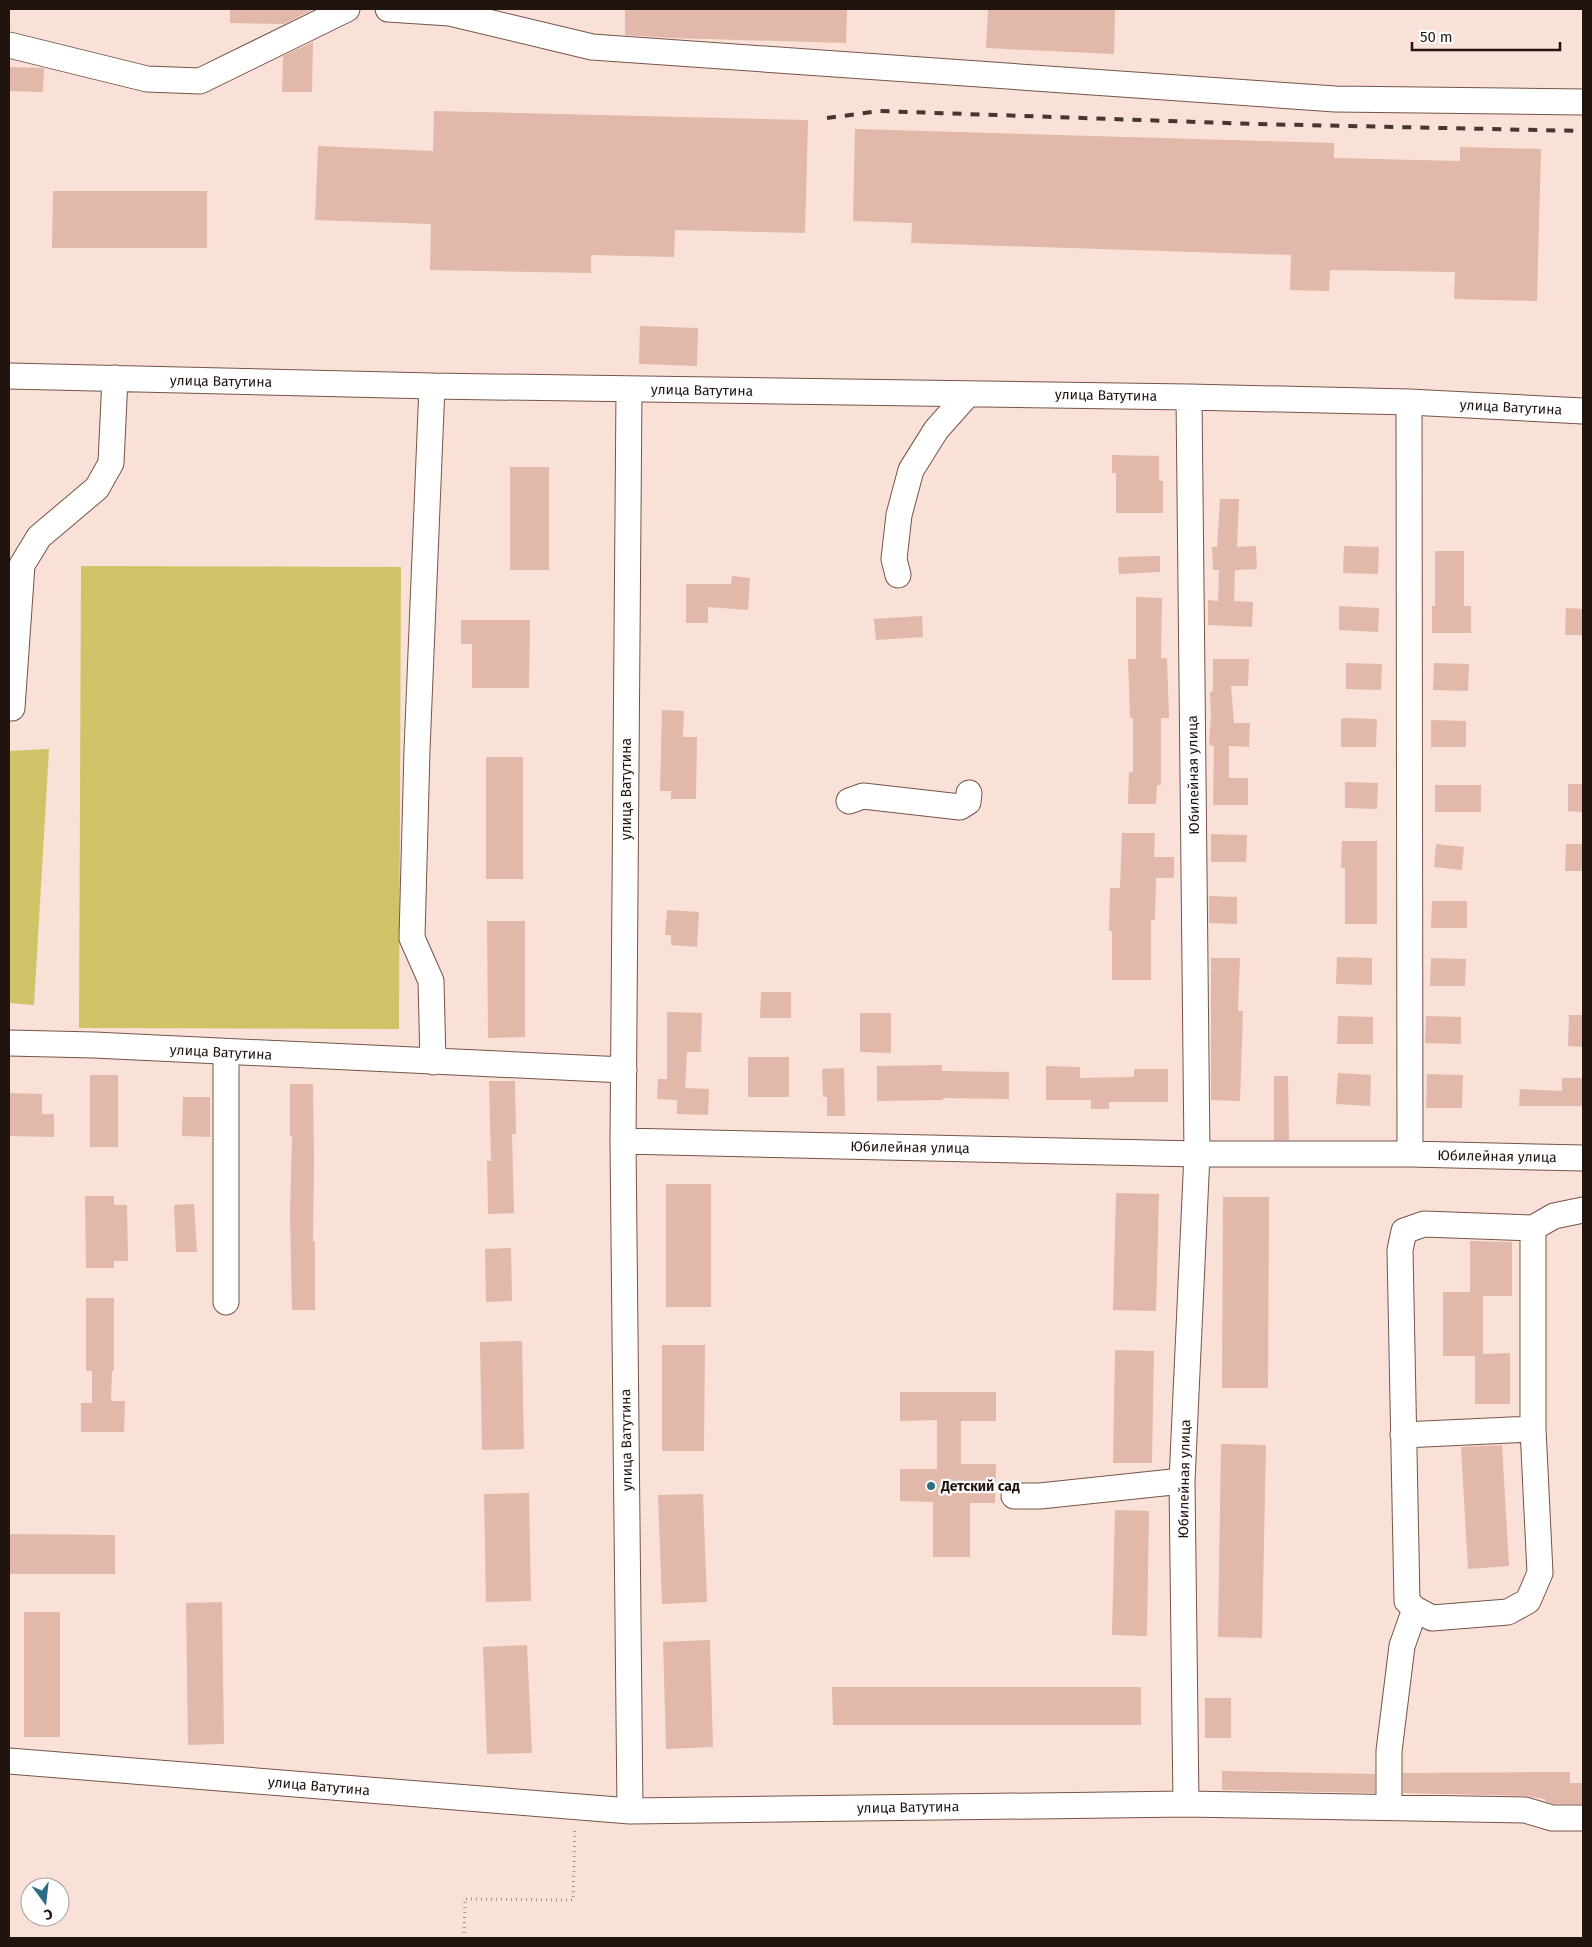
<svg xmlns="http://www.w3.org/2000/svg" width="1592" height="1947" font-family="'Fira Sans',sans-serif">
<rect width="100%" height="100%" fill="#fae1d7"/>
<path fill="#d0c367" d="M81,566L401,567L399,1029L79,1028Z
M49,749L34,1005L9,1003V751Z"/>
<path fill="#e1b8a9" d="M230,9H314L284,24L230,23Z
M625,9H847L846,43L671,38L625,35Z
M988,9H1115L1114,54L986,48Z
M313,42L312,92H282L283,56Z
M9,67L44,68L43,92L9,91Z
M434,111L808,120L805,233L675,230L674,257L591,255V273L430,270L431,224L315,220L318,146L433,151Z
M855,129L1334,143V158L1460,161V147L1541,149L1537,301L1454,299L1455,272L1330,270L1329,291L1290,290L1291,255L911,243L912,223L853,221Z
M53,191H207V248H52Z
M640,326L698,328L697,366L639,364Z
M1112,455L1159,456V481H1163V513H1116V473H1112Z
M510,467H549V570H510Z
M1220,499H1239L1237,547L1256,546L1257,569L1235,570L1234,601L1253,602L1252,627L1208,625V600L1218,601L1219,570H1213L1212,547H1217Z
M1344,546L1379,547L1378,574L1343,573Z
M1435,551H1464V606H1471V633H1432V606H1435Z
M1160,556V572L1119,574L1118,557Z
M732,576L750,578L748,610L708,607V623H686V584H731Z
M1136,597L1162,598L1161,658H1167L1169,718H1161V785H1157L1156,804H1128L1129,772H1133V718H1130L1128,659H1136Z
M1339,606L1379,608L1378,632L1339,630Z
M1566,608L1583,609V635H1565Z
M922,616L923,637L876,640L874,619Z
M461,620H530L529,688H472V644H461Z
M1213,659H1249L1248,686H1231L1234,723H1250L1249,747L1229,746V778H1248V805H1213L1214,746L1209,745L1211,715L1210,692L1213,691Z
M1346,663L1382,664L1381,690L1346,689Z
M1434,663L1469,664L1468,691L1433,690Z
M662,710L684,711L683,737H697L696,799H671V791H660Z
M1345,718L1377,719L1376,747H1341V719Z
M1431,720L1466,721V747H1431Z
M486,757H523V879H486Z
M1345,782L1378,783L1377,809L1345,808Z
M1568,784H1583V812L1568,811Z
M1435,785H1481V812H1435Z
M1122,833H1155L1154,857H1174V878H1156L1155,920H1151V980H1112V931H1109L1110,888H1120Z
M1211,834L1247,835L1246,862H1211Z
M1342,841H1377V924H1345V868H1341Z
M1436,844L1464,847L1462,870L1434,867Z
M1566,844H1583V871H1565Z
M1209,896L1237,897V924L1209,923Z
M1432,901H1467V928H1431Z
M667,910L699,912L697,947L671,945V935H665Z
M487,921H525V1037L488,1038Z
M1337,957L1372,958V985L1336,984Z
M1211,958H1240L1238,1011H1243L1240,1101L1211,1100Z
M1431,958L1466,959L1465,986H1430Z
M761,992H791V1018H760Z
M667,1012L702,1013L701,1052H687L685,1088L709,1089L708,1115L677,1114V1100L657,1099L658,1079H667Z
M860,1013H891V1053L860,1052Z
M1569,1015H1583V1047L1568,1046Z
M1338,1016L1373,1017V1044H1337Z
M1426,1016L1461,1017V1044L1425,1043Z
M748,1057H789V1097H748Z
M942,1065V1071L1009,1072V1099L943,1098V1100L877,1101V1066Z
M1046,1066L1080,1067V1078L1134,1077V1069H1168V1102H1109V1109H1091V1100H1046Z
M844,1068L845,1116H827V1097H823L822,1069Z
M1338,1073L1371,1075L1370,1106L1336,1104Z
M1427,1074L1463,1075L1462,1108H1426Z
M90,1075H118V1147H90Z
M1274,1076H1288L1289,1140H1274Z
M1562,1078H1583V1106H1519L1520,1089L1562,1091Z
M489,1081H515L516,1134H512L514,1213L488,1214L487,1161H491Z
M290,1084H313L314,1160L313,1241H315V1310H292L290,1216L292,1136H290Z
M9,1093L42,1094V1114H54V1137L9,1136Z
M183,1097H210V1137L182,1136Z
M666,1184H711V1307H666Z
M1116,1193L1159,1194L1156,1311L1113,1310Z
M85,1196H114V1205H127L128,1261H114V1268H86Z
M1223,1197H1269L1268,1388H1222Z
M194,1204L197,1252H176L174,1205Z
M1470,1241L1512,1242V1296H1483V1354L1510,1353V1404H1475V1356H1443V1292H1470Z
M511,1248L512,1301L486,1302L485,1249Z
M86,1298H114V1371H112L111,1401H125L124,1432H81V1403H92V1371H86Z
M522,1341L524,1449L482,1450L480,1342Z
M662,1345H705L704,1451H662Z
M1115,1350L1154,1351L1152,1463H1113Z
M900,1392H996V1421H961V1464H996L995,1503H970V1557H933V1502L900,1501V1469H937V1420L900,1421Z
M1221,1444L1266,1445L1262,1638L1218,1637Z
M1502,1445L1509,1566L1468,1569L1461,1447Z
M529,1493L531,1601L486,1602L484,1494Z
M703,1494L707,1602L662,1604L658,1495Z
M1115,1510L1149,1511L1147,1636L1112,1635Z
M9,1534L115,1535V1574H9Z
M222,1602L224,1744L188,1745L186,1603Z
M24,1612H60V1737H24Z
M710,1640L713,1747L666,1749L663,1642Z
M527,1645L532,1753L487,1754L483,1647Z
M832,1687H1141V1725H833Z
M1205,1698H1231V1738H1205Z
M1222,1771L1375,1774V1793L1222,1790Z
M1570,1772V1783H1583V1804H1554L1545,1801V1799L1525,1796L1403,1793V1773Z"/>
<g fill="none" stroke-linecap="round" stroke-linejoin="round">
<g stroke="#775447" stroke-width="27">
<path id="minor" d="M388,9L450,13L592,47L1335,99L1583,102
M9,45L147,79L200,81L347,9
M9,376L432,386L1189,397L1409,402L1583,411
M432,386L417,750L412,938L431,981L433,1062
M629,389L623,1141L630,1811
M1409,402L1410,1154
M898,575L894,559L899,515L911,470L936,430L968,394
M12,708L22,565L39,537L97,488L111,463L115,378
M849,801L863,796L960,807L968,802L969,793
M9,1043L94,1045L624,1070
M226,1052V1302
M623,1141L1197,1154H1410L1583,1158
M1533,1228V1429L1540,1573L1528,1601L1508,1612L1432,1618L1415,1609L1407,1601L1400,1250L1404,1231L1424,1224L1533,1228L1554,1216L1583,1210
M1403,1435L1533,1429
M1014,1496H1040L1182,1481
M9,1761L630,1811L1186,1804L1525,1810L1552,1818H1583
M1186,1804L1182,1481L1197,1154L1189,397
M1389,1807V1751L1402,1646L1415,1609"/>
</g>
<path stroke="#a7928a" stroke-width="3" stroke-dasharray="1 4" stroke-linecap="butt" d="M464,1938L465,1899L573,1900L575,1828"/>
<use href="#minor" stroke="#fff" stroke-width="25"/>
<path stroke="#46362f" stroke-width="4" stroke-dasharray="9 9" stroke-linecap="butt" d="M827,118L880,111L1256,124L1583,131"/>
</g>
<circle fill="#2d6e82" stroke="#fff" stroke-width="2" cx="931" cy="1486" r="5"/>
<g text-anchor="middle" stroke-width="4.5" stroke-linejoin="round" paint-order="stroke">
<g font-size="14" fill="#21130d" stroke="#fff">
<text transform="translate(221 381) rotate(1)" y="5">улица Ватутина</text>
<text transform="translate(702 390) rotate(1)" y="5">улица Ватутина</text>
<text transform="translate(1106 395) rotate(1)" y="5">улица Ватутина</text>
<text transform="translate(1511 407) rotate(3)" y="5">улица Ватутина</text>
<text transform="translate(1193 775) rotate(-91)" y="5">Юбилейная улица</text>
<text transform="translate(626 789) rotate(-90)" y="5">улица Ватутина</text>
<text transform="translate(221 1052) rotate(3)" y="5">улица Ватутина</text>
<text transform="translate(910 1147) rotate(1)" y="5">Юбилейная улица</text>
<text transform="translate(1497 1156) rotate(1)" y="5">Юбилейная улица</text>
<text transform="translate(626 1440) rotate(-91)" y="5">улица Ватутина</text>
<text transform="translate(1184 1479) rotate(-89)" y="5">Юбилейная улица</text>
<text transform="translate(319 1786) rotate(5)" y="5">улица Ватутина</text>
<text transform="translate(908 1807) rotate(-1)" y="5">улица Ватутина</text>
</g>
<g font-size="14" font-weight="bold" fill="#21130d" stroke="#fff" text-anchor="start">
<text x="941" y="1491">Детский сад</text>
</g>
</g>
<rect width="1592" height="1947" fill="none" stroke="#21130d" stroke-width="20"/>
<g transform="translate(45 1902) rotate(165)"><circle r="24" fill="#ffffff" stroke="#a6a19e"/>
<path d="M0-4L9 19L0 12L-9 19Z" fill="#2d6e82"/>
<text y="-8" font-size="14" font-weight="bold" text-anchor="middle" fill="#21130d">С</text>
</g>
<path d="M1412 42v8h148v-8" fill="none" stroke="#21130d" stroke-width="2.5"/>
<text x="1420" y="42" font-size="15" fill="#21130d" stroke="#ffffff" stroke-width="4" paint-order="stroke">50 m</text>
</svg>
